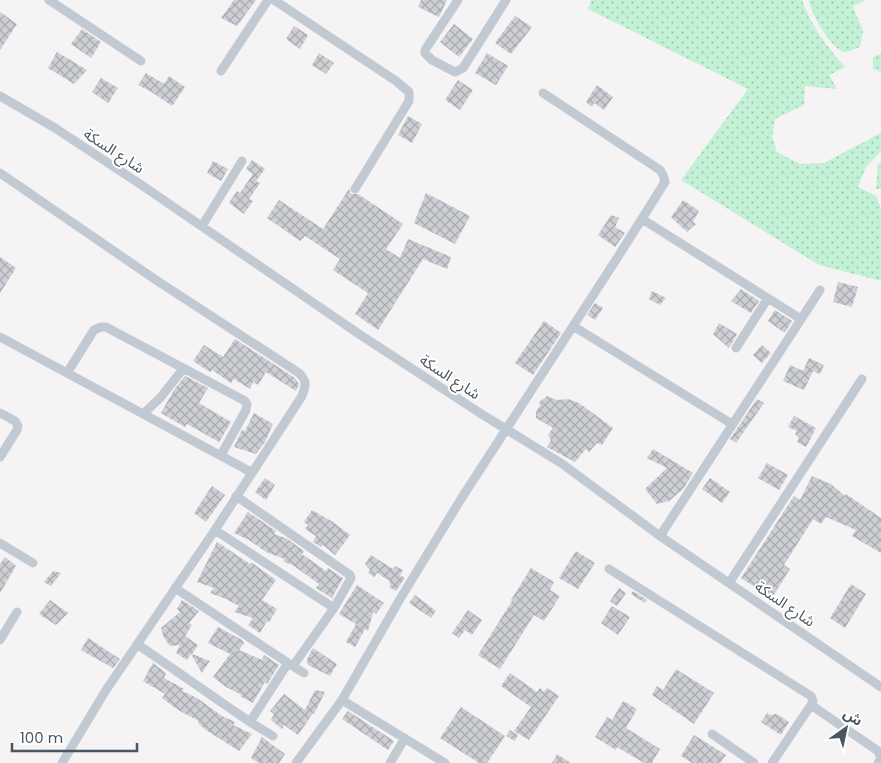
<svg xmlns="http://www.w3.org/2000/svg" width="881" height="763" font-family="Poppins,'Noto Sans Arabic',sans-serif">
<defs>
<pattern id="grass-dots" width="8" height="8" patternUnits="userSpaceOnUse" patternTransform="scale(1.25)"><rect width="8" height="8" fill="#c3f1d5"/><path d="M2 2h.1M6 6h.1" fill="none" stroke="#a0c6b0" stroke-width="1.8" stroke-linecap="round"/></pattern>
<pattern id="building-cross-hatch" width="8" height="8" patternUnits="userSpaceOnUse" patternTransform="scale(1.25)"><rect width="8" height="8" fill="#cdcfd5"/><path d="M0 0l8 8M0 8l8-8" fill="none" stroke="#a8abb0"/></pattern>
</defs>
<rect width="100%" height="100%" fill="#f5f3f3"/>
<path fill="url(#grass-dots)" d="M591,0H802C811,26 827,47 845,67L829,75L837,89L805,86L804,105L775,119L772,137L777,152L800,164L824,163L881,133V151L866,167L858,187L876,196L881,208V281L819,265L681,180L748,89L588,9Z
M809,0H866L853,6L863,31L860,47C856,48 849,52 845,52C832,51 810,12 809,0Z
M881,54V72L873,69V57Z
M881,162V189H876L878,164Z"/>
<path fill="url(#building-cross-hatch)" d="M234,0H256L237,26L221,18Z
M421,0H447L439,17L418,7Z
M0,12L17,24L0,50Z
M515,16L532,27L511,54L495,43Z
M454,24L473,39L459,57L440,42Z
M294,26L308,35L300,49L286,39Z
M82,29L101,42L91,58L71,44Z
M57,52L87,70L74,84L48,68Z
M319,53L334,63L326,74L312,65Z
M487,53L508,66L496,85L475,73Z
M146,73L164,84L169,76L185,87L172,106L150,91L138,85Z
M101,78L118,88L108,103L92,92Z
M458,80L473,90L460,110L445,100Z
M597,85L613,97L604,110L594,103L592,107L586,102Z
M408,116L422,124L412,143L398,135Z
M252,160L265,169L256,181L260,183L249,199L253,201L244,214L229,203L237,191L240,193L253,174L246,169Z
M213,161L228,169L221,181L207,173Z
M349,189L351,194H358L403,224L386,249L400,258L408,239L451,257L447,269L423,259L378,330L355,314L368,293L333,270L340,259L305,236L300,241L267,218L279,200L323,229Z
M426,193L470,216L455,244L414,223Z
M683,200L699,211L693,222L696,224L687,232L671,217Z
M611,215L619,218L615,227L625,233L615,247L598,235Z
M0,257L16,268L0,293Z
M838,282L858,287L852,307L833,302Z
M741,289L759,301L751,313L731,301Z
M652,291L666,298L660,305L649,299Z
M595,303L603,308L595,320L587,315Z
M775,310L792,321L785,333L768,321Z
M544,321L561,333L533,375L515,363Z
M719,323L737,334L729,348L713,334Z
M235,339L295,378L299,384L296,391L266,372L258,385L253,382L250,389L234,379L231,383L212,370L210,372L193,361L204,345L223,357Z
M762,345L771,353L762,363L753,355Z
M809,358L824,365L820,374L813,371L804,390L783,381L790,365L803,371Z
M185,376L208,388L199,403L231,422L219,442L187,424L185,427L161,413L174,390Z
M547,396L557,400L568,399L579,403L613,428L602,445L597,443L589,452L586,449L575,462L547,447L551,440L548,435L553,428L536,418V411L540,406L539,402Z
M757,399L764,403L736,443L730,439Z
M254,413L273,424L265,442L256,454L234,447L242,430L245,431Z
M794,416L816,428L806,447L797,442L799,438L795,434L797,431L788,427Z
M653,449L693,473L683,489L669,501L657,504L645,489L667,468L647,458Z
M767,463L788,475L779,490L758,478Z
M812,476L831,484L845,496L846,494L881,518V553L852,536L856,530L826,517L821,524L813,519L784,565L790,569L772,598L741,578L794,496L800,500Z
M265,478L275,485L266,500L255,492Z
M710,478L730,492L722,503L702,489Z
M212,486L225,495L206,522L194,513Z
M312,510L333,522L350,535L335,555L323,545L321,547L313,542L316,536L305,529L308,525L304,522Z
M248,512L276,531L274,534L286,538L304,551L302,554L326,571L328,568L343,578L332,598L316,588L319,584L294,566L283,561L285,559L266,552L249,540L234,533Z
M217,542L250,564L251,562L276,580L262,600L277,609L269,622L267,621L260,633L248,625L253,618L234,612L239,606L226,599L210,593L214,588L197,582Z
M576,551L595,563L578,589L559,578Z
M371,555L393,569L395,566L403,570L400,575L405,578L396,591L389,587L391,584L389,583L390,581L377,573L374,577L368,573L370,570L365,564Z
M5,557L16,566L0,593V564Z
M531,568L554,582L550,590L560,596L544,621L534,615L500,669L478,655L512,601L511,600Z
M53,571L61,573L51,586L44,582Z
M851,584L866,594L845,628L830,618Z
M357,585L384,603L376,614L373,612L368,631L365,629L355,647L346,642L356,624L339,614Z
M619,588L626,593L617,606L610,601Z
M633,591L647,600L645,603L631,594Z
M415,595L436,611L431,618L409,603Z
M50,600L68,613L56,625L39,614Z
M182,600L199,611L189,623L192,625L185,636L198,645L192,654L210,661L202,673L191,654L187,660L176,653L180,645L170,646L164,638L161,628L180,612L177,609Z
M612,606L630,617L618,635L601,623Z
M468,610L482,620L472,635L465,630L459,638L452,633Z
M218,627L242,640L244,643L239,650L262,660L264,655L279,665L267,684L265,682L253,703L240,696L242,695L226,687L213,677L230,654L208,643Z
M88,638L120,659L113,668L81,650Z
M313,648L337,664L330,676L308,665L307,659Z
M153,663L166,673L164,678L184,689L182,691L197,698L222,716L235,722L233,725L252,734L239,751L206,730L198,723L199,721L178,710L162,698L165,694L143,681Z
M676,669L714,693L694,724L652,695L657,686L663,690Z
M510,673L537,692L540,688L544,692L547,688L559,696L529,740L514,731L531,707L501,686Z
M315,690L325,692L314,714L313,713L298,735L284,725L282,729L271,720L274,714L270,711L284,694L305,710Z
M623,701L637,709L626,728L660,749L652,763H644L617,747L616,750L595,737L607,717L612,720Z
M461,707L505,736L487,763H479L440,738Z
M348,711L394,741L388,750L342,719Z
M767,713L770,715L777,714L789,722L781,735L761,722Z
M510,730L518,735L515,741L506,736Z
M694,735L726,755L720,763H692L681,756Z
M262,737L285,754L279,763H259L251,758Z
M557,754L571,763H552Z"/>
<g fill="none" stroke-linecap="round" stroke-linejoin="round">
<path stroke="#c1cad2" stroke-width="9" d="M49,0L141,61
M274,0L396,81L409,92V101L355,189
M458,0L425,50V53L432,60L455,72L463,68L506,0
M221,71L268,0
M0,96L55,128L140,184L359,334L483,415L561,463L660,536L881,687
M0,173L156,280L299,373C307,381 306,385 302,396L215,530L106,690L62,763
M642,219L801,319
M202,226L242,161
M573,326L732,424
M0,337L251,472
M736,348L768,298
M67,373L94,330L101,327H106L245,401L247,404L246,410L221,455
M0,413L15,421L18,426L17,430L0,457
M143,414L160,398L183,369
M236,496L350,575L351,578L334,608L293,666
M215,530L334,608
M660,536L820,290
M0,543L33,563
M609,569L811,696L813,701L811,705L772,763
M729,583L862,379
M175,588L288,663L250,722
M0,640L17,612
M137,644L250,722L273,736
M288,663L304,673
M342,700L445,763
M811,705L878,751L881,759L878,763
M712,734L754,763
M296,763L342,700L400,599L461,499L621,252L665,182L663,175L660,170L543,93
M390,763L405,738"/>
</g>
<g text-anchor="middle" stroke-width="4" stroke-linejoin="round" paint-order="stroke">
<g font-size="15" fill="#4a5661" stroke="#fff">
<text transform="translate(114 151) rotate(33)" y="5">شارع السكة</text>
<text transform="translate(450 377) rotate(33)" y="5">شارع السكة</text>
<text transform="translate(785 604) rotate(34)" y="5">شارع السكة</text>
</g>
</g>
<g transform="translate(846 728) rotate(33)" stroke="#ffffff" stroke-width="4" paint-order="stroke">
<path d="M0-4L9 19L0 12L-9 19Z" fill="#4a5661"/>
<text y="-8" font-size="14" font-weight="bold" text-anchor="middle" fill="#4a5661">ش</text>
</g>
<path d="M12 743v8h125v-8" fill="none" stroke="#4a5661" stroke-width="2.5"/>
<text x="20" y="743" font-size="15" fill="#4a5661" stroke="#ffffff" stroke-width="4" paint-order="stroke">100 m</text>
</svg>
